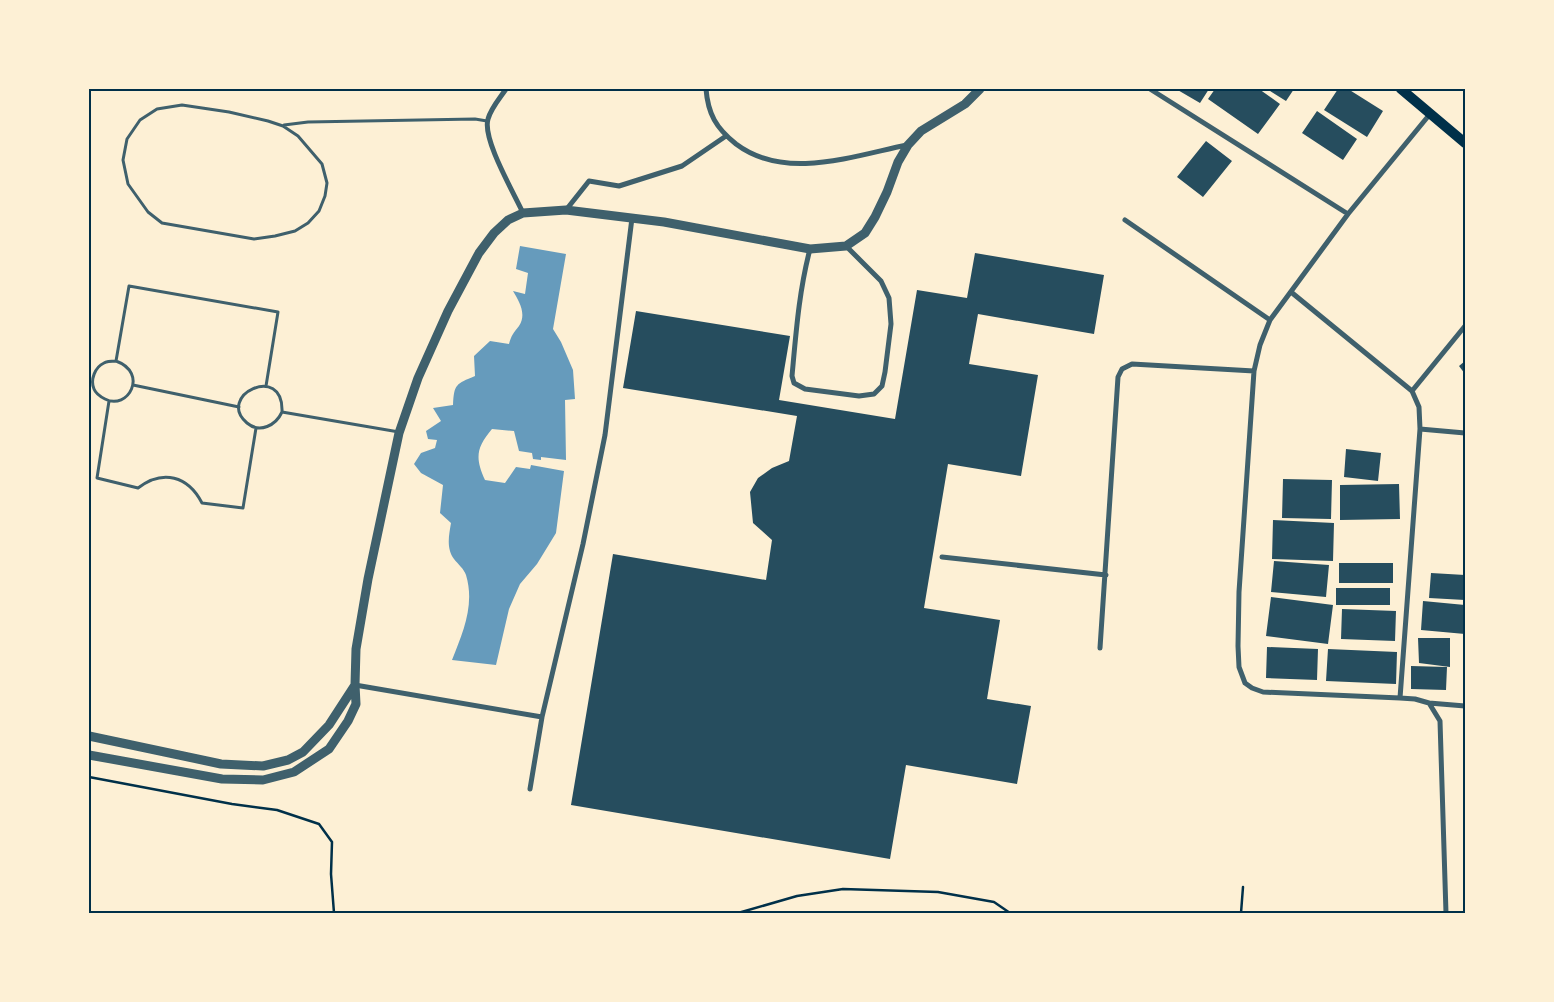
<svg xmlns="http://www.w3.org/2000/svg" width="1554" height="1002" font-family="'Varela Round',sans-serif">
<rect width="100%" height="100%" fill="#fdf0d5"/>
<path fill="#669bbc" d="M520,246L566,254L553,329L561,342L573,370L575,399L565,400L566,460L541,457V460L533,459L532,453L519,451L514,431L492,429C476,448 475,458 485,480L505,483L516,467L530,469L531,465L564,471L556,533L537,564L520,584L509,609L496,665L452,660C463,632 475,605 466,575C464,569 458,564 454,559C446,548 449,535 451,523L440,513L443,485L421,473L414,464L421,453L435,448L437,440L428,439L426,431L441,421L433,408L453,405C454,384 456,384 475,376L474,356L490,341L509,344C511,336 514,332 519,326C527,314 519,301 513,291L525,294L528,273L516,269Z"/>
<path fill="#264d5e" d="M1176,89H1209L1200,103Z
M1215,89H1259L1280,104L1258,134L1208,99Z
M1267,89H1294L1286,101Z
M1338,89H1348L1383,111L1367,137L1324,110Z
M1317,111L1357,139L1343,160L1302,133Z
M1206,141L1232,161L1203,197L1177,177Z
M975,253L1104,275L1094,334L978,314L969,364L1038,375L1021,476L948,464L924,608L1000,620L987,699L1031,706L1017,784L906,765L890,859L571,805L613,554L766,580L772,540L753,523L750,492L758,478L772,468L789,461L797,416L623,388L636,311L790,336L779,400L895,419L917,290L967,298Z
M1465,361V374L1459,366Z
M1346,449L1381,453L1378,481L1344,477Z
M1283,479L1332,480L1331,519L1282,518Z
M1399,484L1400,519L1340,520V485Z
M1273,520L1334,523L1333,561L1272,559Z
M1274,561L1329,565L1326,597L1271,592Z
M1339,563H1393V583H1339Z
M1431,573L1465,575V600L1429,598Z
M1336,588H1390V605H1336Z
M1271,597L1333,605L1328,644L1266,636Z
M1423,601L1465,605V634L1421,630Z
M1342,609L1396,611L1395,641L1341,639Z
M1418,638H1450V667L1419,663Z
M1267,647L1318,649L1317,680L1266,678Z
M1328,649L1397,652L1396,684L1326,681Z
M1411,666L1447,667L1446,690L1411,689Z"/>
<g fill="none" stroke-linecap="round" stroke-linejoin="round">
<path stroke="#003049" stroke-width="2.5" d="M89,777L232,804L277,810L319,824L332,842L331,874L334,913
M738,913L797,896L843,889L938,892L994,902L1010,913
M1241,913L1243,887"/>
<path stroke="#3f606c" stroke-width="3" d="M182,105L229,112L268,121L283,126L298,136L322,164L327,183L325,196L319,211L308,223L295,231L275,236L254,239L162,223L148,212L128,184L123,160L127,139L140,120L157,109Z
M284,125L308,122L475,119L487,121
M116,361C112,361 107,361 104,363C95,367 90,380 94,389C96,394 101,397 105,399C128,411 149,373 116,361L129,286L278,312L266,386
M133,385L239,407
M109,401L97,478L138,488C163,469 188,476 202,503L243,508L256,428
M282,412C276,425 260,434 247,423C215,396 284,362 282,412L399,432"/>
<path stroke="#3f606c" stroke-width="5" d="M506,89C500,98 491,108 488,119C482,139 514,193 523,213
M706,89C708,114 716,128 736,144C785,181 853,156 907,145
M1150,89L1348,214
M1430,114L1348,214L1270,320L1260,345L1254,371L1239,592L1238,646L1239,667L1245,683L1252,688L1263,692L1400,698L1415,699L1429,703L1440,721L1446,913
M566,210L589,181L619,186L682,166L726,136
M1125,220L1270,320
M810,249C799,291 796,333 792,376L794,383L805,389L859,396L874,394L882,386L885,372L891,324L889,298L881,281L846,246
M1291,292L1412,391L1419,407L1420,429L1400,698
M1412,391L1465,326
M1420,429L1465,433
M942,557L1106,575
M1100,648L1118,377L1122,369L1132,364L1254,371
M355,685L542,717
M1429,703L1465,706
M530,789L542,717L583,544L605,435L632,218"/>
<path stroke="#3f606c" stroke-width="9" d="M89,736L221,764L263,766L288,760L303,752L329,725L355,685
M89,755L222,779L263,780L294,772L329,749L348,721L356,704L355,685L356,649L368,579L399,433L418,378L448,311L479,253L494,233L508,220L523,213L566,210L664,222L810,249L846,246L865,233L875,217L887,192L898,162L908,145L921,131L965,104L980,89"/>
<path stroke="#003049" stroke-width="10" d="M1401,89L1465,143"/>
</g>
<rect width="1554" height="1002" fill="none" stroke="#fdf0d5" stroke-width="180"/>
<rect x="90" y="90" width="1374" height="822" fill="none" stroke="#003049" stroke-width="2"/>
</svg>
